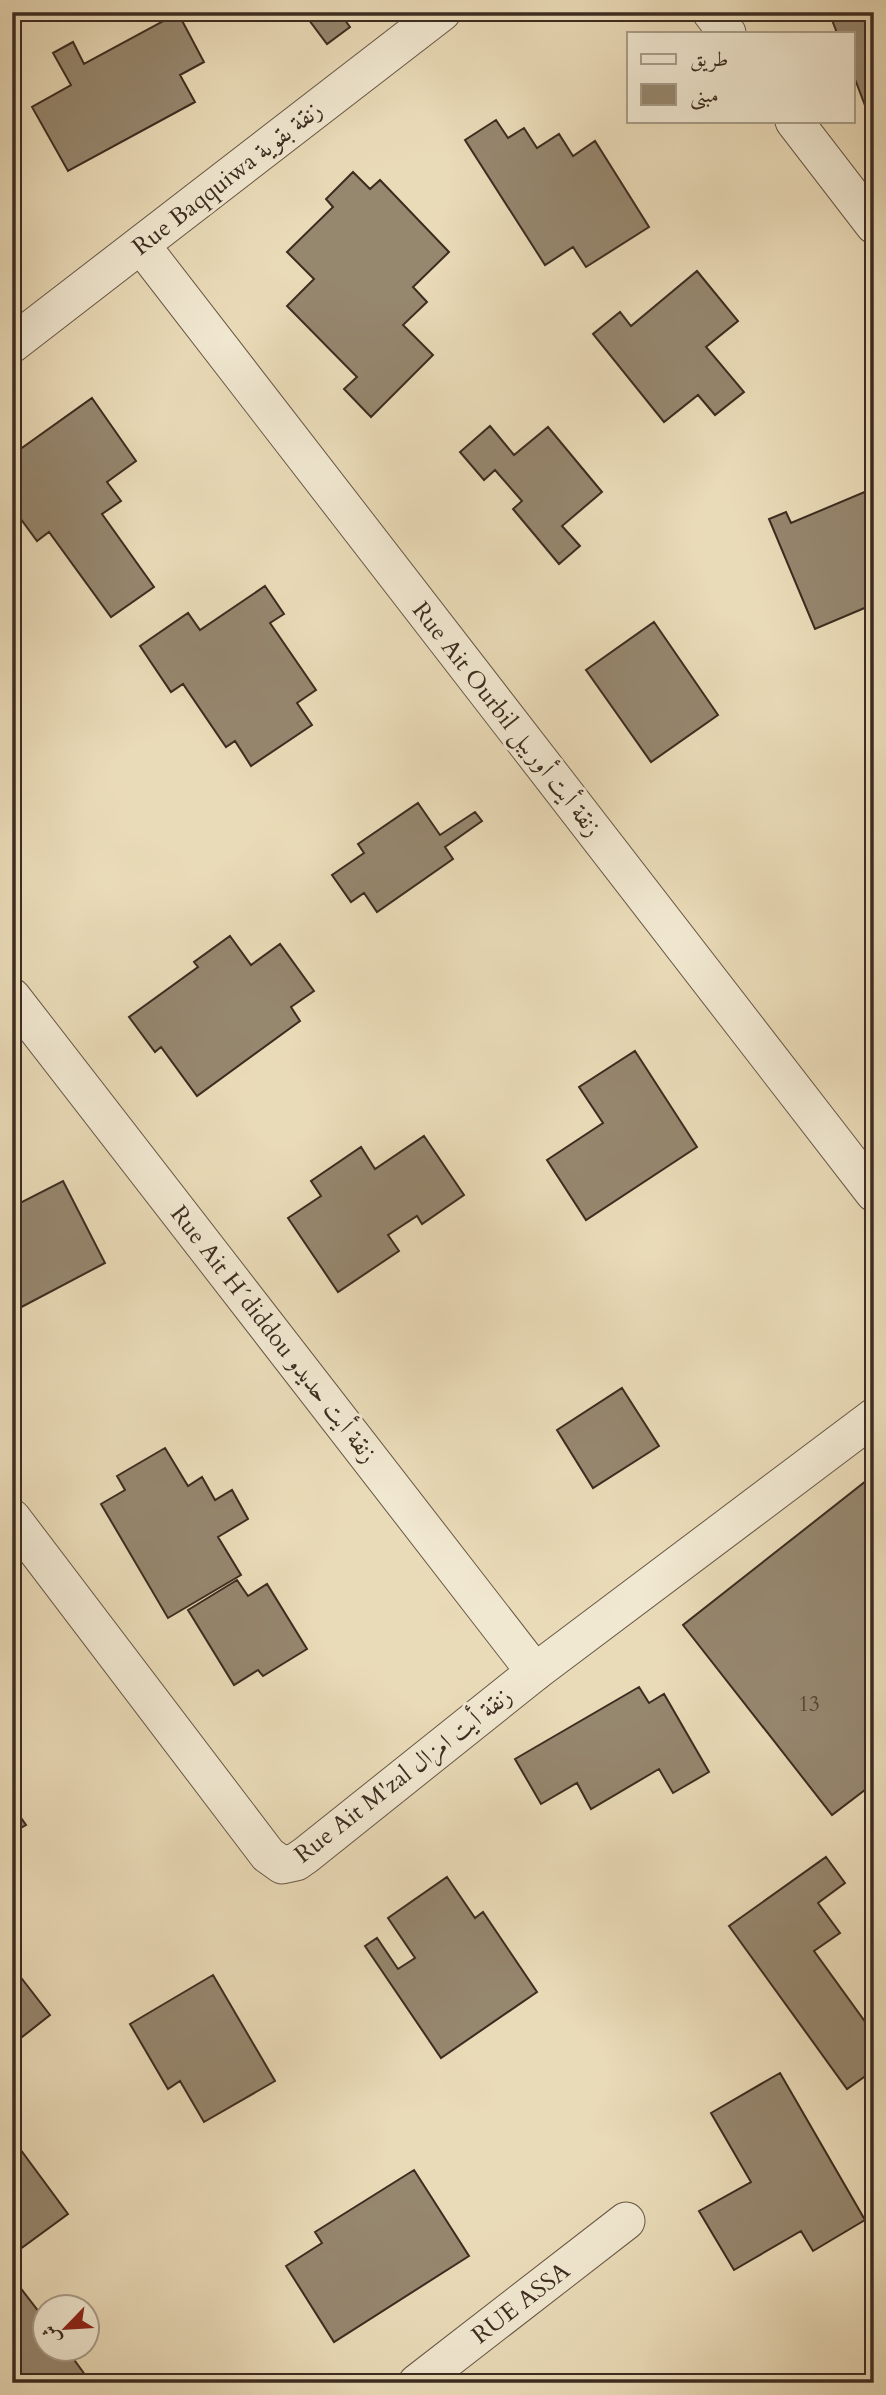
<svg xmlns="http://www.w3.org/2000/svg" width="886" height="2395" font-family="Cardo,Amiri,serif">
<rect width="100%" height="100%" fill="#eadbb8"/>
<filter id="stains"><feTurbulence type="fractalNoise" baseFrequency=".00286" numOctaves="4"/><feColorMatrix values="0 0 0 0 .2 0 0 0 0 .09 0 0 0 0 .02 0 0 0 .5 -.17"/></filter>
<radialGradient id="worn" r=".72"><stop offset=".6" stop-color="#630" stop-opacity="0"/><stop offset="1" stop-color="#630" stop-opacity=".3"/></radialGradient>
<path fill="#96876f" stroke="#3c2c20" stroke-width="2" d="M303,12H339L350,27L327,44Z
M829,12H874V129L853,74V33H837Z
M178,13L204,62L180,75L195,102L68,171L32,107L71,85L53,53L73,42L84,64Z
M496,120L508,138L524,128L537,148L559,134L573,156L595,141L649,227L586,267L573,247L545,265L465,140Z
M353,172L370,189L380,180L449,252L413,287L427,302L403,325L433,355L371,417L344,389L357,377L287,306L314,279L287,252L333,207L326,199Z
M697,271L738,321L706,347L744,392L715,415L698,395L664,422L593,334L620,312L631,326Z
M92,398L136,461L107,482L121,501L102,514L154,587L111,617L49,532L37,541L12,507V480L18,476L12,469V455Z
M490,426L514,455L548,427L602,492L562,526L580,546L559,564L513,509L522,501L495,470L484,480L460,452Z
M874,488V604L815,629L769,519L786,512L791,523Z
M265,586L284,614L270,623L316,690L297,703L312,725L251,766L235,741L226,747L183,684L171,692L140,646L188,613L200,630Z
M654,622L718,715L651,762L586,670Z
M418,803L440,835L475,812L482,821L445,847L453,859L377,912L364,893L351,902L332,875L364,853L358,844Z
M230,936L251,965L280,944L314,991L291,1007L300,1021L197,1096L161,1047L155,1052L129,1017L198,967L194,962Z
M635,1051L697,1147L586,1220L547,1160L603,1123L579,1087Z
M424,1136L464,1195L422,1224L417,1216L388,1235L399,1251L338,1292L288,1218L321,1196L311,1181L361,1147L375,1169Z
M63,1181L105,1263L12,1312V1207Z
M622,1388L659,1446L593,1488L557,1430Z
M165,1448L188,1486L202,1477L215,1500L232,1490L248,1519L218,1537L241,1575L168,1618L101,1504L125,1490L117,1476Z
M866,1481L874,1491V1783L832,1815L683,1625Z
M237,1580L248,1596L267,1584L307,1649L263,1676L258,1670L234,1685L188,1610Z
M639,1687L649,1703L664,1694L709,1772L673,1793L659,1769L591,1809L577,1783L541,1804L515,1759Z
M12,1805L26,1825L12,1833Z
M826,1857L845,1883L818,1903L840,1933L814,1951L874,2034V2070L847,2089L729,1926Z
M447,1877L475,1918L483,1912L537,1992L441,2058L365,1946L377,1938L398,1969L415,1958L388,1918Z
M12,1966L50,2015L12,2045Z
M213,1975L275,2081L204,2122L180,2081L168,2089L130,2024Z
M780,2073L865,2220L813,2251L801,2231L734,2270L699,2211L751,2182L711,2113Z
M12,2138L68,2214L12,2255Z
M414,2170L469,2256L334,2342L286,2266L322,2243L315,2232Z
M12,2277L46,2321V2350H67L91,2383H12Z"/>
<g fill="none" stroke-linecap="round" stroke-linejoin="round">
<g stroke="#685846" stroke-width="39">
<g id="street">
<path d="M711,12L727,33"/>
<path d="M794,121L874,225"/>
<path d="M141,245L874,1193"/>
<path d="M12,344L442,12"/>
<path d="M12,997L535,1672"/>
<path d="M12,1518L268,1855L282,1865L296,1862L306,1855L535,1672L874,1417"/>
<path id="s1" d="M417,2383L626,2221"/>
</g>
</g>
<use href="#street" stroke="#f1e8d1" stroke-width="37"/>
</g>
<g text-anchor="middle" stroke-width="6" stroke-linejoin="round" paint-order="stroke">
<g font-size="21" fill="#524334">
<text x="809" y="1711">13</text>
</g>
<g font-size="24" fill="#3c2c20" stroke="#f1e8d1">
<text transform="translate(227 178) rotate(-38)" y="8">Rue Baqquiwa زنقة بقوية</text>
<text transform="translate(507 719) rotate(52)" y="8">Rue Ait Ourbil زنقة أيت أوريبل</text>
<text transform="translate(274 1334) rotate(52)" y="8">Rue Ait H´diddou زنقة أيت حديدو</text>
<text transform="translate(403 1775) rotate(-38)" y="8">Rue Ait M'zal زنقة أيت امزال</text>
<text dy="8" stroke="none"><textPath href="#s1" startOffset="131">RUE ASSA</textPath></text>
</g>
</g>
<rect width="886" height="2395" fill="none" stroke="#eadbb8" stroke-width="42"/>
<rect x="14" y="14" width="858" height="2367" fill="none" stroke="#3c2c20" stroke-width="3.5"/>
<rect x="21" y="21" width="844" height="2353" fill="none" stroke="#3c2c20" stroke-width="2"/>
<rect x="627" y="32" width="228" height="91" fill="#f1e8d1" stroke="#a99d8a" stroke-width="2"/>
<rect x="641" y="54" width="35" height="10" fill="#f1e8d1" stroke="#a99d8a" stroke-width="2"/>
<text x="690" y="66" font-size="21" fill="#3c2c20">طريق</text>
<rect x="641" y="84" width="35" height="21" fill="#96876f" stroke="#a99d8a" stroke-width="2"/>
<text x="690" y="102" font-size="21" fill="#3c2c20">مبنى</text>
<g transform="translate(66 2328) rotate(245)"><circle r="33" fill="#f1e8d1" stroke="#a99d8a" stroke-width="2"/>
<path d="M0-5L12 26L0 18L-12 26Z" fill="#8f2418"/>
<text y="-10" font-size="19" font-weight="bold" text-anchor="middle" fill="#3c2c20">ش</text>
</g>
<rect width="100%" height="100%" filter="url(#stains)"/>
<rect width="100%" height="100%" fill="url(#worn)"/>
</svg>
